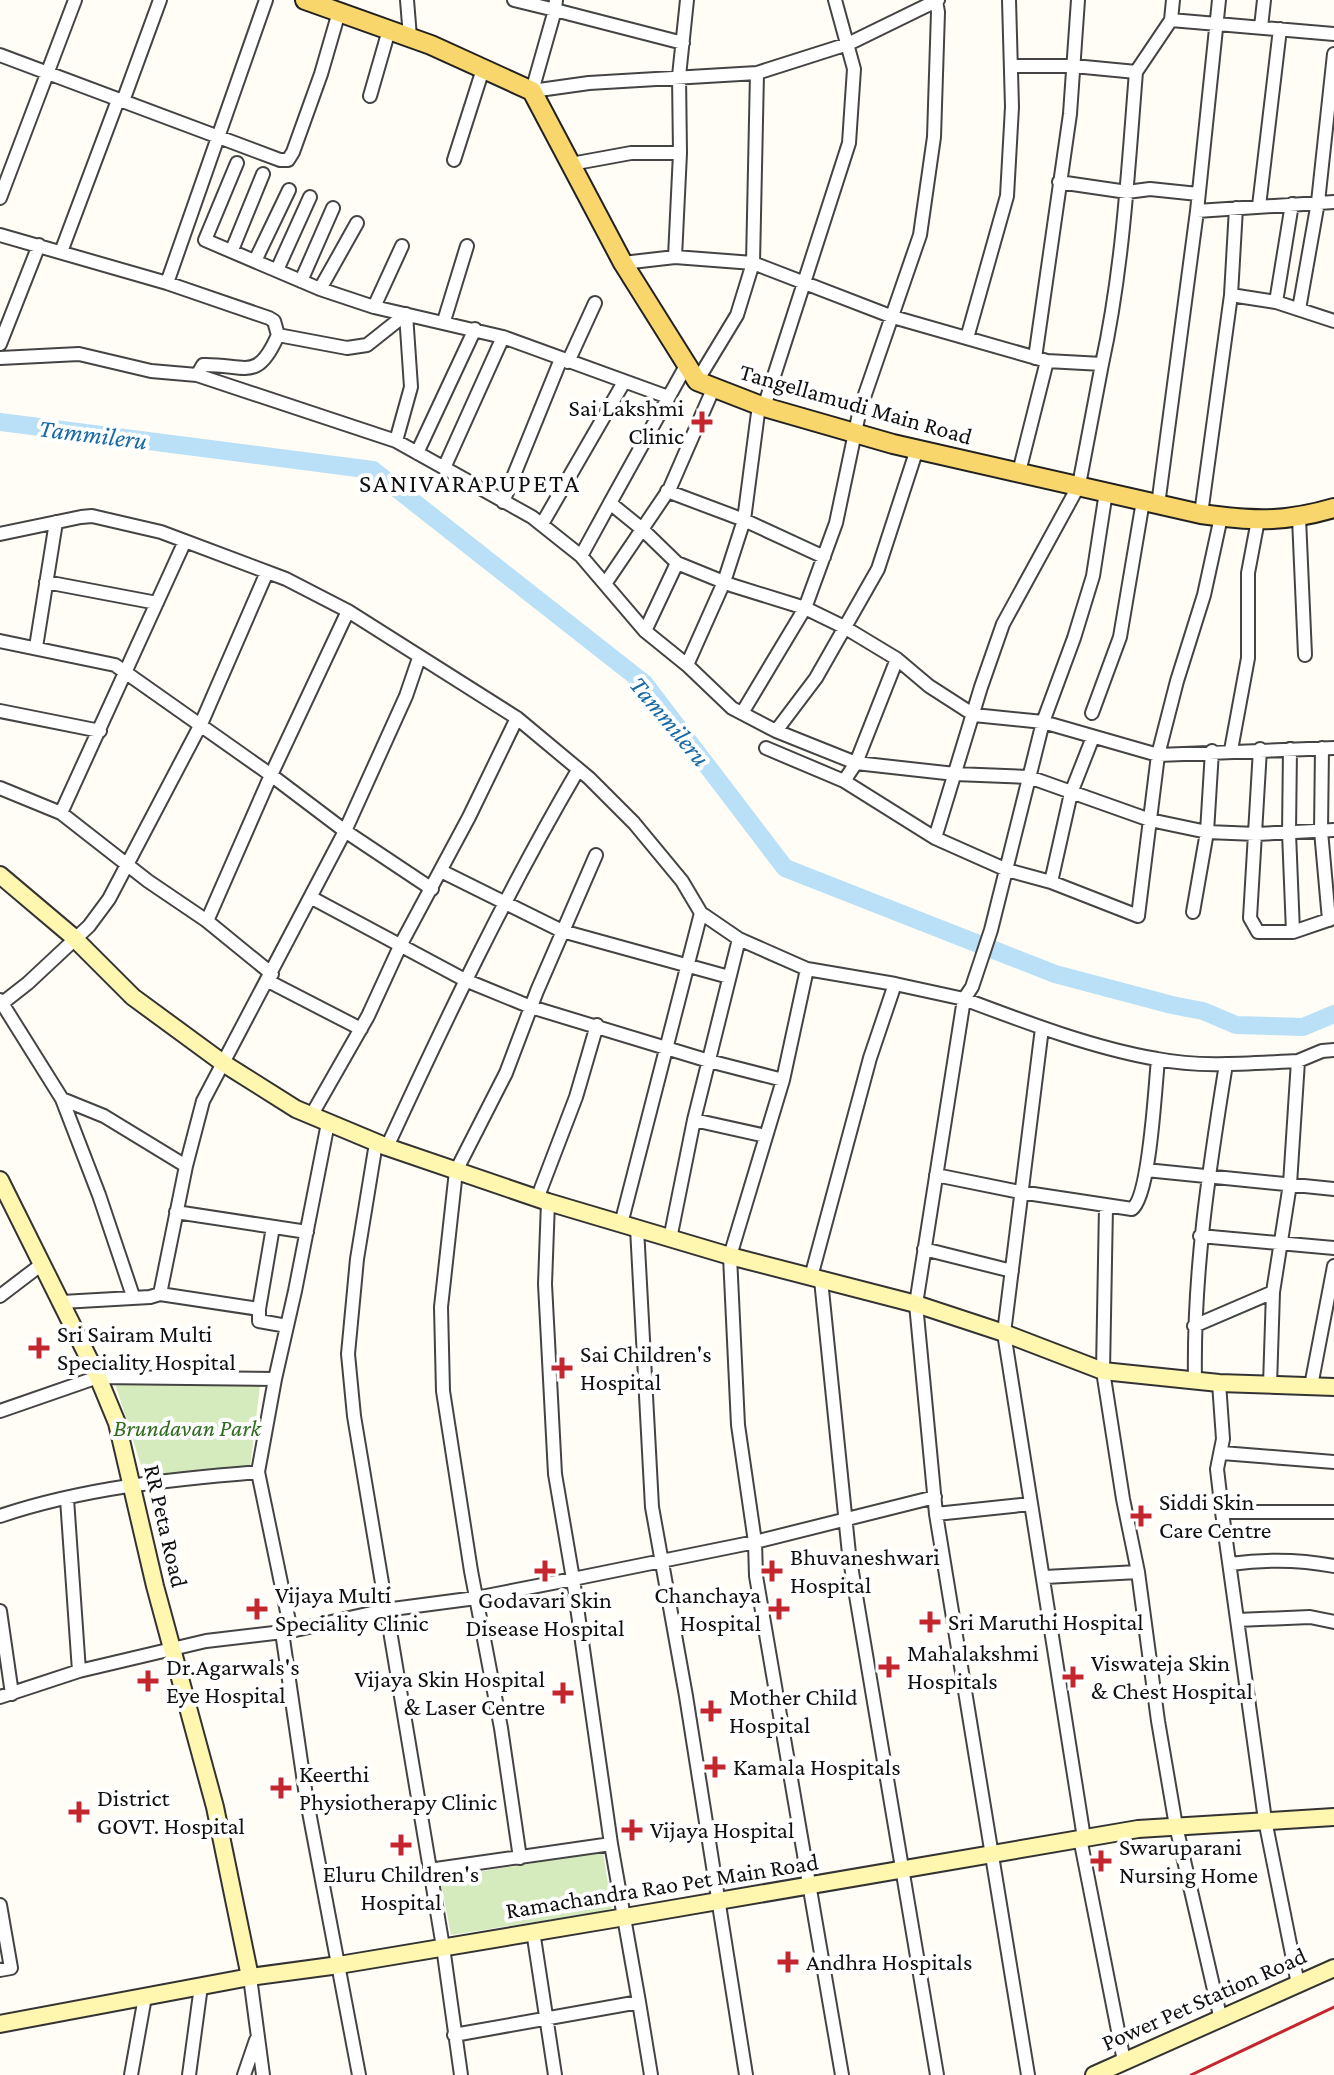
<svg xmlns="http://www.w3.org/2000/svg" width="1334" height="2075" font-family="'Crimson Pro',serif">
<rect width="100%" height="100%" fill="#fffdf5"/>
<path fill="#d5ebbd" d="M114,1380L260,1386L250,1468L144,1475Z
M603,1852L612,1910L451,1935L440,1878Z"/>
<g fill="none" stroke-linecap="round" stroke-linejoin="round">
<path stroke="#b9e0f7" stroke-width="18" d="M0,422L373,470L644,683L785,868L1055,974L1172,1005L1203,1011L1236,1025L1303,1027L1334,1014"/>
<g stroke="#444" stroke-width="16">
<path id="street" d="M407,0L410,37
M514,0L555,10L556,0
M1173,0L1171,20L1334,34
M1261,27L1264,0
M683,43L555,10L532,91L589,83L757,73L848,44L938,0
M0,55L280,160H288L293,152L321,74L339,12
M1011,66H1074L1136,72L1171,20
M370,96L389,30
M123,101L160,0
M454,160L483,69
M237,163L205,240L320,289L374,307L503,337L668,397
M571,164L631,153H680
M1059,182L1127,192L1150,189L1198,194
M0,198L75,0
M1259,206L1280,29
M1236,208L1231,295L1276,302L1334,321
M1197,211L1334,202
M0,235L167,283L269,318L274,321L278,335
M232,250L263,174
M61,252L118,100
M675,257L680,153L679,76L687,0
M255,261L289,190
M623,263L675,257L753,263L893,317L1047,361L1102,364L1079,485L1003,624L981,687L935,838
M277,270L310,197
M301,281L333,208
M167,283L266,0
M320,289L357,223
M1276,302L1292,204
M374,307L402,246
M1299,309L1318,202L1334,54
M406,314L367,345L347,348L278,335C257,383 246,364 203,365L197,375L396,441L532,517L581,556L645,631L687,665L732,708L776,731
M444,321L467,246
M967,338L1007,196L1012,107L1009,0
M0,344L39,245
M0,358L79,354L151,371L197,375
M1035,358L1070,114L1078,0
M568,362L595,303
M687,364L610,503L642,529L677,563L731,585L805,608L844,627L897,659L929,686L974,715L1043,722L1158,755L1334,748
M1102,364C1123,268 1128,170 1136,72
M697,381L737,315L753,263L757,73
M764,407L849,143L854,69L835,0
M396,441L411,387L406,314
M917,449L878,569L816,678L776,731L856,763L955,774L1029,777L1150,820L1207,832L1256,834L1334,830
M417,453L475,329
M444,468L503,337
M1019,472L1047,361
M667,491L744,520L824,557
M503,502L561,359
M1158,505L1197,211L1219,0
M1201,514L1231,295
M1299,518L1305,655
M542,524L624,382
M0,534L81,517L92,516L161,532L286,579L348,611
M185,541L61,813L148,881L207,921
M581,556L610,503
M46,582L157,603
M605,584L670,488L714,387
M645,631L677,563
M0,641L115,665L271,775L348,611L517,718
M36,647L56,522
M687,665L724,582L744,520L759,405
M0,711L100,731
M742,713L805,608L836,523L860,409L920,235L934,137L938,12L936,1
M1092,713L1120,637L1143,501
M766,748L844,781L935,838L1007,870L1051,882L1138,916L1158,755L1177,681L1204,595L1221,517
M1322,748L1321,831L1329,920
M1260,749L1250,918L1258,932H1293
M1290,749L1289,833L1293,932L1334,918
M1231,750L1248,658V573L1258,520
M844,781L856,763L897,659
M0,788L61,813
M441,871L562,931L729,977
M1051,882L1071,793L1093,737
M312,898L465,980L531,1007L709,1061L783,1080
M1193,912L1207,832L1212,751
M807,969L783,1080L730,1256L738,1425L755,1542L756,1576L842,2075
M272,974L207,921L271,775L345,831L432,889
M268,981L361,1029
M0,1000L62,1099L99,1195L133,1296
M0,1005L28,983L89,926L109,899L201,724L267,572
M1042,1028L1004,1333L1084,1838
M62,1099L104,1116L186,1166
M311,1116L368,1016L401,944L469,817L517,718L589,778L634,823L682,881L701,913L739,939L807,969L895,984
M694,1120L766,1136
M376,1143L357,1259L348,1354L354,1416L443,1947L461,2075
M387,1147C446,1019 507,891 578,770
M1146,1170L1334,1189
M936,1175L1020,1192L1132,1209C1150,1196 1155,1087 1158,1060
M537,1199L576,1097L597,1025
M548,1202L545,1284L555,1474L573,1579L611,1844L639,2002
M1106,1206L1103,1371L1123,1499L1138,1572L1158,1721L1176,1826L1221,2020
M176,1212L307,1232
M621,1224L701,913
M637,1228L652,1507L686,1696L746,2075
M1200,1236L1334,1248
M670,1239L694,1120L739,939
M924,1249L1012,1271
M811,1277L870,1058L895,984L964,999L972,987L991,930L1043,722L1074,638L1093,576L1106,492
M821,1280L849,1554L937,2075
M160,1294L259,1309V1321L287,1326
M0,1296L42,1264
M62,1302L150,1297L160,1294L186,1166L203,1101L345,831L406,696L419,658
M259,1309L273,1227
M1194,1326L1273,1292
M1195,1381C1193,1273 1209,1169 1226,1064
M1219,1383L1223,1439L1217,1469L1222,1512L1265,1820L1298,1984
M1270,1385L1273,1292L1290,1184L1298,1061L1322,1051L1334,1050
M1311,1386L1334,1266
M0,1411L98,1377L275,1379
M1222,1453L1334,1462
M67,1499L79,1671
M1222,1512H1334
M936,1514L1031,1504
M0,1516C83,1488 172,1479 258,1472
M1230,1564C1266,1559 1298,1559 1334,1566
M1045,1577L1138,1572
M0,1611L12,1694
M1237,1620L1310,1617L1334,1622
M291,1631L258,1472L275,1379L295,1291L328,1123
M282,1632L306,1796L359,2075
M0,1697L79,1671L206,1641L291,1631L385,1610L476,1598L573,1579L755,1542L935,1497
M1080,1838L1124,2061
M520,1858L501,1728L471,1571L443,1391L441,1307L456,1171L506,1073L537,991L596,855
M429,1870L611,1844
M0,1905L11,1968L0,1970
M533,1931L555,2075
M250,1977L263,2075
M454,2035L639,2002L651,2075
M131,2075L145,1997
M189,2075L201,1986
M244,2075L256,2040
M1028,2075L936,1514L916,1304L964,999C1025,1022 1093,1048 1157,1059C1203,1068 1252,1063 1298,1061"/>
</g>
<g stroke="#333" stroke-width="20">
<path id="secondary" d="M0,875L71,935L133,997L223,1063L296,1109L387,1147L548,1202L730,1256L916,1304L1004,1333L1103,1371L1219,1383L1334,1387
M0,1180L98,1377L117,1423L155,1586L215,1807L250,1977
M0,2024L250,1977L339,1965L625,1917L1138,1829L1334,1817
M1094,2075L1334,1968"/>
</g>
<g stroke="#222" stroke-width="22">
<path id="primary" d="M305,0L431,45L532,91L623,263L697,381L764,407L893,444L1201,514C1252,521 1283,523 1334,508"/>
</g>
<use href="#street" stroke="#fff" stroke-width="12"/>
<use href="#secondary" stroke="#fff6b0" stroke-width="16"/>
<use href="#primary" stroke="#f9d66b" stroke-width="18"/>
<path stroke="#c4262e" stroke-width="3" d="M1191,2075L1334,2007"/>
</g>
<g fill="#c4262e" stroke="#fff" stroke-width="3">
<path d="M698 410h8v8h8v8h-8v8h-8v-8h-8v-8h8z"/>
<path d="M35 1336h8v8h8v8h-8v8h-8v-8h-8v-8h8z"/>
<path d="M558 1356h8v8h8v8h-8v8h-8v-8h-8v-8h8z"/>
<path d="M1137 1504h8v8h8v8h-8v8h-8v-8h-8v-8h8z"/>
<path d="M541 1559h8v8h8v8h-8v8h-8v-8h-8v-8h8z"/>
<path d="M768 1559h8v8h8v8h-8v8h-8v-8h-8v-8h8z"/>
<path d="M253 1597h8v8h8v8h-8v8h-8v-8h-8v-8h8z"/>
<path d="M775 1597h8v8h8v8h-8v8h-8v-8h-8v-8h8z"/>
<path d="M926 1610h8v8h8v8h-8v8h-8v-8h-8v-8h8z"/>
<path d="M885 1655h8v8h8v8h-8v8h-8v-8h-8v-8h8z"/>
<path d="M1069 1665h8v8h8v8h-8v8h-8v-8h-8v-8h8z"/>
<path d="M144 1669h8v8h8v8h-8v8h-8v-8h-8v-8h8z"/>
<path d="M559 1681h8v8h8v8h-8v8h-8v-8h-8v-8h8z"/>
<path d="M707 1699h8v8h8v8h-8v8h-8v-8h-8v-8h8z"/>
<path d="M711 1755h8v8h8v8h-8v8h-8v-8h-8v-8h8z"/>
<path d="M277 1776h8v8h8v8h-8v8h-8v-8h-8v-8h8z"/>
<path d="M75 1800h8v8h8v8h-8v8h-8v-8h-8v-8h8z"/>
<path d="M628 1818h8v8h8v8h-8v8h-8v-8h-8v-8h8z"/>
<path d="M397 1833h8v8h8v8h-8v8h-8v-8h-8v-8h8z"/>
<path d="M1097 1849h8v8h8v8h-8v8h-8v-8h-8v-8h8z"/>
<path d="M784 1950h8v8h8v8h-8v8h-8v-8h-8v-8h8z"/>
</g>
<g text-anchor="middle" stroke-width="8" stroke-linejoin="round" paint-order="stroke">
<g font-size="24" fill="#111" stroke="#fff">
<text transform="translate(856 404) rotate(16)" y="8">Tangellamudi Main Road</text>
<text transform="translate(166 1526) rotate(77)" y="8">RR Peta Road</text>
<text transform="translate(662 1886) rotate(-9)" y="8">Ramachandra Rao Pet Main Road</text>
<text transform="translate(1204 1999) rotate(-24)" y="8">Power Pet Station Road</text>
</g>
<g font-size="24" fill="#111" stroke="#fff" text-anchor="start">
<text x="684" y="416" text-anchor="end">Sai Lakshmi<tspan x="684" dy="28">Clinic</tspan></text>
<text x="57" y="1342">Sri Sairam Multi<tspan x="57" dy="28">Speciality Hospital</tspan></text>
<text x="580" y="1362">Sai Children's<tspan x="580" dy="28">Hospital</tspan></text>
<text x="1159" y="1510">Siddi Skin<tspan x="1159" dy="28">Care Centre</tspan></text>
<text x="790" y="1565">Bhuvaneshwari<tspan x="790" dy="28">Hospital</tspan></text>
<text x="275" y="1603">Vijaya Multi<tspan x="275" dy="28">Speciality Clinic</tspan></text>
<text x="761" y="1603" text-anchor="end">Chanchaya<tspan x="761" dy="28">Hospital</tspan></text>
<text x="545" y="1608" text-anchor="middle">Godavari Skin<tspan x="545" dy="28">Disease Hospital</tspan></text>
<text x="948" y="1630">Sri Maruthi Hospital</text>
<text x="907" y="1661">Mahalakshmi<tspan x="907" dy="28">Hospitals</tspan></text>
<text x="1091" y="1671">Viswateja Skin<tspan x="1091" dy="28">&amp; Chest Hospital</tspan></text>
<text x="166" y="1675">Dr.Agarwals's<tspan x="166" dy="28">Eye Hospital</tspan></text>
<text x="545" y="1687" text-anchor="end">Vijaya Skin Hospital<tspan x="545" dy="28">&amp; Laser Centre</tspan></text>
<text x="729" y="1705">Mother Child<tspan x="729" dy="28">Hospital</tspan></text>
<text x="733" y="1775">Kamala Hospitals</text>
<text x="299" y="1782">Keerthi<tspan x="299" dy="28">Physiotherapy Clinic</tspan></text>
<text x="97" y="1806">District<tspan x="97" dy="28">GOVT. Hospital</tspan></text>
<text x="650" y="1838">Vijaya Hospital</text>
<text x="1119" y="1855">Swaruparani<tspan x="1119" dy="28">Nursing Home</tspan></text>
<text x="401" y="1882" text-anchor="middle">Eluru Children's<tspan x="401" dy="28">Hospital</tspan></text>
<text x="806" y="1970">Andhra Hospitals</text>
</g>
<g font-size="24" font-style="italic" fill="#2f6b1f" stroke="#fff">
<text x="187" y="1436">Brundavan Park</text>
</g>
<g font-size="26" font-style="italic" fill="#1768a6" stroke="#fff">
<text transform="translate(93 434) rotate(7)" y="9">Tammileru</text>
<text transform="translate(670 721) rotate(50)" y="9">Tammileru</text>
</g>
<g font-size="26" letter-spacing="2" fill="#111" stroke="#fff">
<text x="470" y="492">SANIVARAPUPETA</text>
</g>
</g>
</svg>
